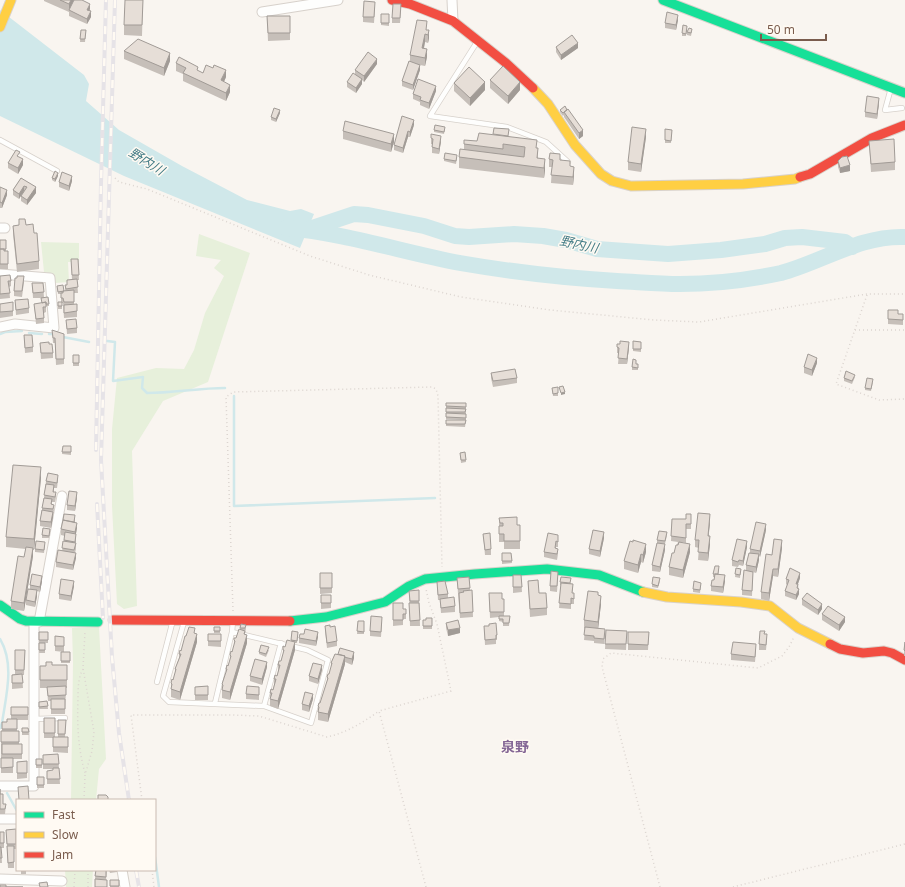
<svg xmlns="http://www.w3.org/2000/svg" width="905" height="887" font-family="'Noto Sans','Noto Sans JP',sans-serif">
<rect width="100%" height="100%" fill="#f9f5f0"/>
<path fill="#e7f0db" d="M199,234L250,253L208,382L163,401L132,451L137,606L124,609L117,604L112,506V429L117,378L156,368L184,369L194,350L205,313L224,276L214,268L221,260L196,256Z
M41,242L79,243V262H68L69,282L55,283L54,274L44,272Z
M99,627L106,759L99,769L96,800H71L73,662L72,628Z
M65,870H93L92,887H66Z"/>
<path fill="#d0e8ea" d="M0,10L84,75L89,84L86,101L119,130L182,166L247,200L290,211L301,209L314,214L300,248L124,176L0,116Z"/>
<g fill="none" stroke-linecap="round" stroke-linejoin="round">
<path stroke="#d0e8ea" stroke-width="2.5" d="M29,333L42,334
M0,334L5,332L22,331
M49,334H54
M63,337L89,342
M107,341L115,342L113,381L143,377L142,388L147,393C173,393 199,388 225,388
M234,396V506L435,498
M0,639C15,664 6,696 2,723L0,728
M7,793L17,811
M155,857L159,887"/>
<path stroke="#d0e8ea" stroke-width="16" d="M286,228C345,233 402,252 460,263C512,272 565,278 617,281C638,282 659,284 680,284C714,284 748,280 781,273C822,262 861,235 905,237
M309,229L354,214L368,215L424,226L455,236L469,237L514,234L543,236L566,240L597,249L668,254L721,250L765,244L785,238L802,237L845,242L852,247"/>
<g stroke="#d7d1cb" stroke-width="6">
<path id="lane" d="M477,42L430,116L507,127L546,142L568,162
M891,88L885,110L902,108
M0,140L57,171
M184,622L163,696L169,702L264,706L311,723L328,660L307,650L232,632L233,621
M157,682L173,620
M215,703L232,632
M264,706L281,643
M34,719L65,718"/>
</g>
<g stroke="#d7d1cb" stroke-width="11">
<path id="street" d="M452,0L453,21
M262,12L338,0
M0,228H5
M0,274L50,278L54,328L15,324L0,327
M39,622L62,496
M0,786H34V622
M0,819H17
M122,870L125,887
M0,879L62,881"/>
</g>
<g stroke="#d9d2cb" stroke-width="11">
<path id="fast" d="M663,0L905,93
M0,605L20,619L26,621L98,622
M290,621L326,617L385,602L409,586L425,579L475,574L547,569L599,575L643,592"/>
</g>
<g stroke="#d9d2cb" stroke-width="11">
<path id="slow" d="M0,27L11,0
M533,88L548,104L575,145L601,174L612,181L631,186L743,184L795,179L800,177
M643,592L667,597L741,602L770,606L798,628L830,644"/>
</g>
<g stroke="#d9d2cb" stroke-width="11">
<path id="jam" d="M392,0L410,4L453,21L506,63L533,88
M800,177L810,174L872,138L905,125
M113,620L290,621
M830,644L840,649L863,653L884,651L892,653L905,660"/>
</g>
<path stroke="#dcd5d0" stroke-width="1.5" stroke-dasharray="1 3" stroke-linecap="butt" d="M115,178L119,182L147,189L310,256L369,275L461,297L550,310L654,320L699,322L867,294H905
M867,295L836,384L879,400L905,399
M855,330H905
M233,611L226,397L233,392L432,387L436,389L438,396L442,567
M83,669C78,678 78,689 78,699C77,725 78,748 85,773
M84,800L85,775L92,751L94,732L83,668L85,632
M142,800L131,715H233L259,716L327,737C346,733 364,722 379,711
M152,870L154,887
M74,887L75,870
M88,887V870
M426,887L379,711L451,691L437,624L429,603L426,589
M660,887L602,667L603,659L611,653L758,668L782,656L789,647L794,637
M733,887L905,844"/>
<use href="#lane" stroke="#fefefd" stroke-width="4.5"/>
<use href="#street" stroke="#fefefd" stroke-width="9"/>
<use href="#fast" stroke="#16e098" stroke-width="9"/>
<use href="#slow" stroke="#ffcf43" stroke-width="9"/>
<use href="#jam" stroke="#f24e42" stroke-width="9"/>
<g stroke="#e6e3e7" stroke-width="4">
<path id="rail" d="M115,0L101,460L112,657L119,733L129,800
M96,450L101,183L106,0
M97,504L103,618
M136,870L139,887"/>
</g>
<use href="#rail" stroke="#fffaf3" stroke-width="2.5" stroke-dasharray="8" stroke-linecap="butt"/>
</g>
<path fill="#c6bfb9" d="M44,0H82L90,9L89,11L91,17L87,24L69,16V12L44,1Z
M143,0L142,36L124,35V25Z
M375,7L374,23L363,22V17Z
M401,10L400,23H392V18Z
M381,14H389V26L381,25Z
M267,16H290V40L268,41Z
M678,20L676,30L665,28V23Z
M687,29L686,36H682V33Z
M81,30H86L85,42H80Z
M427,30L429,38L428,43L425,42L424,49L427,57L425,66L420,65V70L413,90L402,86V81L410,61V55Z
M692,31L691,36L687,35V32Z
M556,47L578,48L561,60L556,52Z
M124,51L170,61L164,76L124,59Z
M176,63L203,73L226,77L224,82L230,92L226,101L183,81V74L176,71Z
M377,64L364,82L362,80V84L356,93L347,87V82L355,74V70Z
M490,80L520,90L508,104L490,88Z
M454,83L485,90L470,106L454,91Z
M436,91L429,109L420,105V102L413,99V94Z
M879,103L877,119L865,117V112Z
M565,106L583,136L579,139L564,117V115L563,116L560,112V110Z
M280,113L276,122L271,120V117Z
M414,125L410,137H408L403,153L394,150V145Z
M445,129L444,134L434,132V130Z
M665,129L672,130L671,143H665Z
M343,131L394,142L391,152L343,139Z
M508,136L537,148L538,158L545,170L544,178L459,168V157L464,149V144Z
M646,137L641,172L628,170V162Z
M431,138L441,141L439,154L432,153V144H431Z
M869,141L895,162V170L871,172Z
M20,158L23,165L18,174L8,168V163Z
M457,158L456,164L444,161V159Z
M549,159L560,160L570,166L574,175L573,185L551,183L552,167H549Z
M838,161L850,171L840,173L838,167Z
M58,176L55,182L52,180V178Z
M21,178L36,193L27,205L21,201V196L24,191L19,199L13,195V190Z
M72,181L69,191L59,187V182Z
M0,187L7,195L2,208H0Z
M19,219L26,225L39,261V269L17,272L13,234V226L19,225Z
M0,240H6V251H8V269H0Z
M71,259H78L79,280H77L78,293H74V304L77,311V317L64,318L63,303H62V309H58V302H61V294H58L57,286L64,291H65V285H67V280H72Z
M0,276L11,281V286L9,287L10,298L0,299Z
M17,278L24,282L22,297L14,296V291Z
M32,283H43L44,298H33Z
M48,297L49,306H46V312L44,313V323L36,324L34,304L41,303Z
M15,300L29,308V313L16,315Z
M0,304L13,311V316L0,318Z
M888,310L898,314H903V325L888,324Z
M66,320L77,328V333L67,334Z
M52,330L64,359V364L56,365L55,343H53Z
M24,335L33,347V352L25,353Z
M633,341L641,342V352L633,351Z
M40,343L49,344L53,353V358L41,359Z
M617,347H629L627,364H618L619,353H617Z
M73,355H79V366H73Z
M817,363L812,376L804,373V367Z
M636,364L638,367V370H632V367Z
M491,373L517,378V383L493,387L491,378Z
M855,377L852,384L844,381V378Z
M873,382L871,391L865,390V388Z
M552,388L558,393V396H553Z
M466,403V420L446,419V406Z
M446,420H466L465,427L446,426Z
M63,446H71V455L62,454Z
M465,452L466,462L461,463L460,453Z
M41,478L34,550H33V556L24,611L11,609V601L24,557L26,549L6,547V537Z
M58,480L57,488H54V492L56,497L55,502H52V504L54,510L51,528L40,526V521L44,498L46,481Z
M77,497L75,511L67,510V505Z
M691,514V529H686V543L682,542L690,552L683,578L669,575V567L678,542L671,541L672,519H686Z
M75,518V522L77,528L76,534V549L75,553L76,558L73,570L56,567V562L62,551L65,536L61,535V529Z
M499,518L517,525H520V549H504V542H499Z
M710,522L708,536L710,544L708,561L698,560L699,548L695,547V540Z
M50,529L49,538H42V535Z
M766,530L760,557L759,556V560L756,573L753,572L752,596L742,595V590L746,571V565L750,553V549Z
M483,534L491,549V555H485Z
M558,535V547H556V548L558,554L557,560L544,557V552Z
M667,535L665,544L657,543V540Z
M604,538L600,557L589,554V549Z
M45,545L44,553L35,552V549Z
M747,547L743,566L739,565L738,567L732,566V560Z
M782,548L778,577L773,576L769,601L761,599V592L772,555Z
M665,550L660,572L652,571V565Z
M646,552L643,563L641,562L638,573L624,569V561Z
M502,553H511L512,563L502,564Z
M736,568L741,569L740,578L735,577Z
M719,569L718,574L725,581L723,593L711,591V586L714,580V577H713V574Z
M320,573H332V593L320,594Z
M513,575H521L522,592L513,593Z
M469,577L470,590H472L473,617L460,618L458,594L457,578Z
M558,577L557,592L550,591V586Z
M800,578L798,584L799,594L796,600L785,596V591L787,585L786,584V579Z
M42,581L40,592L37,591V596L35,607L26,605V600L30,589V585Z
M528,581L539,593L547,608V615L530,617Z
M660,581L658,588L652,587V584Z
M437,582L448,594V598L455,606V612L441,613L440,600H438Z
M560,582L571,583L573,589L572,593L574,598V604H571V609L559,608L561,585H560Z
M701,585L700,593L693,592V589Z
M74,586L71,601L59,599V594Z
M419,590L420,626H410L409,591Z
M489,593L502,599H504V616H510L509,626H503V622L499,621V617L490,618Z
M321,595H331V608L321,609Z
M598,595L601,604L598,628L605,634L604,644L594,643V641L584,640L585,629L584,628V620Z
M802,599L822,609L818,615L802,605Z
M393,603L403,609H406V619H403V625L393,626Z
M822,614L845,622L839,631L822,620Z
M432,618V629H423V620H426Z
M358,621H364V634H357Z
M382,622L381,637L370,636V631Z
M446,623L460,633L448,636L446,628Z
M241,624L246,628L245,634L247,643L230,700L222,698V684L226,674V669L228,666L230,661V655L232,652L234,647V640L236,638L240,629Z
M325,626L330,627L337,641V646L327,648L325,631Z
M484,626L497,635V640H496V644L485,645Z
M214,627H220V633H214Z
M606,630L627,631L626,650L605,649Z
M292,631L298,635L297,643H295V650L278,709L270,706V693L273,690L274,685V679L277,676L278,672V665L281,661L283,655V650L291,641Z
M39,632H48V643H39Z
M628,632H649L648,650H628Z
M195,633L197,642L180,700L171,697V683L173,680L175,674V669L179,658V654L181,651L186,636Z
M208,634H221V647L208,646Z
M765,634L767,639L766,650H759V644Z
M55,636L64,637V652L55,651Z
M318,637L316,646L299,643V638Z
M905,642V656H904V650Z
M39,643H45V653H39Z
M15,650H25L24,675H22L23,688L12,689V675L15,674Z
M269,650L266,657L259,654V652Z
M756,650L755,662L731,660V654Z
M61,652H70V663H61Z
M335,654L354,658L352,665L345,662V664L328,722L318,720V706L320,703L327,683V677L329,674L331,668V663Z
M67,665V688H66L65,714H51V701H48L47,688H40V666Z
M267,667L262,685L250,681V676Z
M322,670L318,684L309,681V676Z
M208,686V700H195V687Z
M259,692V700L246,699V694Z
M313,699L309,712L302,710V704Z
M47,701L48,709H39V702Z
M11,707H28V720H17V731H19V744H22V759H13V773H1V731H2V722H7L11,719Z
M44,718H55V737H58V720H66L65,737H68V753L53,752V738H44Z
M22,728H28L29,735H22Z
M58,754L60,784H47V771L53,770V769H43V755Z
M36,759H42V768H36Z
M27,761V778L17,779V762Z
M37,777H44V788H37Z
M0,789V794L3,804H6L5,814H0Z
M16,829V849H14V868H8L6,830Z
M0,832H4V848H1L2,863H0Z
M21,870H26V874H21Z
M44,870H54V871H44Z
M96,870H107L106,880L95,879Z
M109,870H117V872L110,873Z
M110,880H119V887H110Z"/>
<path fill="#a19b96" d="M71,0H74L69,10V4Z
M90,4V9L87,15V10Z
M91,11V17L87,24V19Z
M678,15V20L676,30V25Z
M429,30V38L428,43V35Z
M425,34V42L422,56V48Z
M578,43V48L561,60V55Z
M427,49V57L425,66V58Z
M170,53V61L164,76V68Z
M377,59V64L364,82V76Z
M420,65V70L413,90V85Z
M226,70V77L221,88V80Z
M362,79V84L356,93V88Z
M485,82V90L470,106V98Z
M520,82V90L508,104V96Z
M230,85V92L226,101V93Z
M436,86V91L429,109V103Z
M879,98V103L877,119V114Z
M280,110V113L276,122V119Z
M414,120V125L410,137V132Z
M646,129V137L641,172V164Z
M583,130V136L579,139V133Z
M408,131V137L403,153V148Z
M394,134V142L391,152V144Z
M441,136V141L439,154V149Z
M23,159V165L18,174V168Z
M545,159V170L544,178V168Z
M850,165V171L840,173V168Z
M574,167V175L573,185V177Z
M58,173V176L55,182V179Z
M72,176V181L69,191V186Z
M24,186V191L19,199V194Z
M36,187V193L27,205V200Z
M7,190V195L2,208V203Z
M629,342V347L627,364V359Z
M817,358V363L812,376V370Z
M565,392V394L561,395V393Z
M41,467V478L34,550V539Z
M77,492V497L75,511V506Z
M53,512V517L51,528V522Z
M710,514V522L708,543V536Z
M77,523V528L75,538V532Z
M766,524V530L760,557V551Z
M604,532V538L600,557V551Z
M710,536V544L708,561V553Z
M782,540V548L778,577V569Z
M747,541V547L743,566V561Z
M646,544V552L643,563V555Z
M665,544V550L660,572V567Z
M690,544V552L683,578V570Z
M33,548V556L24,611V603Z
M76,553V558L73,570V565Z
M641,554V562L638,573V565Z
M759,554V560L756,573V567Z
M773,569V576L769,601V593Z
M800,573V578L796,589V584Z
M725,575V581L723,593V587Z
M42,576V581L40,592V587Z
M74,581V586L71,601V596Z
M799,589V594L796,600V595Z
M37,590V596L35,607V602Z
M601,596V604L598,630V622Z
M822,604V609L818,615V610Z
M845,617V622L839,631V625Z
M460,628V633L448,636V630Z
M318,632V637L316,646V641Z
M197,634V642L180,700V692Z
M247,635V643L230,700V692Z
M295,642V650L278,709V701Z
M354,652V658L352,665V659Z
M345,656V664L328,722V714Z
M267,662V667L262,685V679Z
M322,665V670L318,684V679Z
M313,694V699L309,712V706Z"/>
<path fill="#e6ded7" stroke="#a19b96" d="M60,0H71L69,4Z
M74,0H82L90,4L87,10L91,11L87,19L69,10Z
M125,0H143L142,25H124Z
M364,1L375,2L374,17H363Z
M393,4H401L400,18H392Z
M667,12L678,15L676,25L665,23Z
M381,14H389V23H381Z
M267,16H290V33H268Z
M417,20L427,21L426,30H429L428,35L425,34L422,48L427,49L425,58L410,55Z
M683,25L687,26L686,34L682,33Z
M689,28L692,29L691,33L687,32Z
M81,30H86L85,39H80Z
M572,35L578,43L561,55L556,47Z
M138,39L170,53L164,68L124,51Z
M368,52L377,59L364,76L355,70Z
M179,57L198,67L197,70L203,73L206,65L213,68L214,65L226,70L221,80L230,85L226,93L183,73L186,68L176,63Z
M409,61L420,65L413,85L402,81Z
M503,66L520,82L508,96L490,80Z
M469,67L485,82L470,98L454,83Z
M353,73L362,79L356,88L347,82Z
M418,79L436,86L429,103L420,100L421,97L413,94Z
M867,96L879,98L877,114L865,112Z
M565,106L567,110L563,113L560,110Z
M274,108L280,110L276,119L271,117Z
M568,109L583,130L579,133L564,112Z
M402,116L414,120L410,132L408,131L403,148L394,145Z
M345,121L394,134L391,144L343,131Z
M435,125L445,127L444,132L434,130Z
M632,127L646,129L641,164L628,162Z
M494,128L509,129L508,136L493,134Z
M665,129L672,130L671,141L665,140Z
M479,133L537,140L536,148H538L537,158L545,159L544,168L459,157L460,149L524,157L525,147L503,144V149L464,144V140L477,141Z
M431,134L441,136L439,149L432,147L433,139L431,138Z
M894,139L895,162L871,164L869,141Z
M16,150L20,152L17,156L23,159L18,168L8,163Z
M445,153L457,155L456,161L444,159Z
M550,153L560,154V160L570,161V166L574,167L573,177L551,175L553,160L549,159Z
M847,156L850,165L840,168L838,161L842,157Z
M55,171L58,173L55,179L52,178Z
M62,172L72,176L69,186L59,182Z
M21,178L36,187L27,200L21,196L27,187L24,186L19,194L13,190Z
M0,187L7,190L2,203L0,202Z
M19,219H25L26,225L33,224L34,233H37L39,261L17,264L13,226L19,225Z
M0,240H6V249H0Z
M0,249H4V251H8V264H0Z
M71,259H78L79,275H72Z
M10,275L11,281H8L10,293L0,294V276Z
M17,276H24L22,291H14L15,278H17Z
M77,279L78,287L66,289L65,285H67V280Z
M32,283H43L44,292L33,293Z
M63,285L64,291L58,292L57,286Z
M74,290V302H64L63,298H61V293H63V291Z
M48,297L49,304H46V302L42,303L41,298Z
M28,299L29,308L16,310L15,300Z
M13,302V311L0,312V304Z
M46,302V307H43L44,318L36,319L34,304Z
M58,302H62V306H58Z
M77,304V311L64,313V305Z
M888,310H898V314H903V320L888,319Z
M76,319L77,328L67,329L66,320Z
M52,330L64,334V359H56L55,338H53Z
M24,335H32L33,347L25,348Z
M620,341L629,342L627,359L618,358L619,348L617,347V344H620Z
M633,341L641,342V349H633Z
M49,342V344H52L53,353H41L40,343Z
M808,354L817,358L812,370L804,367Z
M73,355H79V363H73Z
M633,359L636,360V364H638V368L632,367Z
M515,369L517,378L493,381L491,373Z
M846,371L855,375L852,381L844,378Z
M867,378L873,379L871,389L865,388Z
M563,386L565,392L561,393L559,387Z
M558,387V393L553,394L552,388Z
M446,403H466V407L446,406Z
M446,408L466,409L465,412H446Z
M446,413L466,414V418L446,417Z
M446,420H466L465,424H446Z
M63,446H71V452H62Z
M465,452L466,460H461L460,453Z
M13,465L41,467L34,539L6,537Z
M48,473L58,475L57,483L46,481Z
M46,484L54,485L53,492H56L55,497L44,495Z
M69,491L77,492L75,506L67,505Z
M44,498L52,499L51,504L54,505L53,509L42,508Z
M42,510L53,512L51,522L40,521Z
M698,513L710,514L708,536H710L708,553L698,552L699,540H695Z
M64,514L75,515L74,522L63,520Z
M686,514H691V524H686V538L671,536L672,519H686Z
M517,517V525H520V541H504V534H499V526H503V523H500L499,518Z
M63,520L77,523L75,532L61,529Z
M756,522L766,524L760,551L750,549Z
M43,528L50,529L49,536L42,535Z
M593,530L604,532L600,551L589,549Z
M659,531L667,532L665,541L657,540Z
M65,532L76,534L75,542L64,540Z
M490,533L491,549L485,550L483,534Z
M548,533L558,535V542L556,541L555,548L558,549L557,554L544,552Z
M737,539L747,541L743,561L739,560L738,562L732,560Z
M774,539L782,540L778,569H773L769,593L761,592L766,554L772,555Z
M633,540L646,544L643,555L641,554L638,565L624,561L630,541L633,542Z
M36,541L45,542L44,550L35,549Z
M63,541L76,543L74,550L62,548Z
M679,542L690,544L683,570L669,567L672,553H674L676,545H678Z
M657,543L665,544L660,567L652,565Z
M26,547L33,548L24,603L11,601L18,556L24,557Z
M58,550L76,553L73,565L56,562Z
M502,553H511L512,561H502Z
M749,553L759,554L756,567L746,565Z
M715,566H719L718,574H713Z
M736,568L741,569L740,575L735,574Z
M790,568L800,573L796,584H798L797,588L799,589L796,595L785,591L789,580L786,579Z
M744,570L753,572L752,591L742,590Z
M551,571L558,572L557,586H550Z
M320,573H332V588H320Z
M32,574L42,576L40,587L30,585Z
M715,574L725,575L723,587L711,586L712,580H714Z
M513,575H521L522,587H513Z
M469,577L470,588L458,589L457,578Z
M561,577L571,578L570,583L560,582Z
M653,577L660,578L658,586L652,584Z
M61,579L74,581L71,596L59,594Z
M538,580L539,593H546L547,608L530,609L528,581Z
M445,581L448,594L438,595L437,582Z
M694,581L701,583L700,590L693,589Z
M561,583L573,584L572,593H574V599L571,598V604L559,603Z
M28,589L37,590L35,602L26,600Z
M419,590V601H410L409,591Z
M472,590L473,612L460,613L459,593L464,592L463,591Z
M588,591L598,592V595L601,596L598,622L584,620Z
M489,593H502V599H504V612H490Z
M807,593L822,604L818,610L802,599Z
M321,595H331V603H321Z
M454,597L455,606L441,608L440,599Z
M393,603H403V609H406V614H403V620H393Z
M409,603H419L420,620L410,621Z
M828,606L845,617L839,625L822,614Z
M371,616L382,617L381,632L370,631Z
M499,616H510L509,623H503V619H499Z
M426,618H432V626H423V620H426Z
M458,620L460,628L448,630L446,623Z
M358,621H364V632L357,631Z
M496,623L497,635H496V639L485,640L484,626H489V624Z
M241,624L246,625L245,628H240Z
M330,625V627L335,626L337,641L327,643L325,626Z
M189,627L195,628L194,633L197,634L180,692L171,689L172,684L171,683L172,679L173,680L176,669H175L181,654H179L180,650L181,651L185,636H186Z
M214,627H220V631H214Z
M585,627L605,629L604,639L594,638V636L584,635Z
M239,629L245,631L244,634L247,635L230,692L222,690L223,685L222,684L227,669H226L227,665L228,666L231,656L230,655L231,651L232,652L235,641L234,640V638H236Z
M305,629L318,632L316,641L299,638L300,634H304Z
M606,630L627,631L626,644H605Z
M292,631L298,632L297,641L291,640Z
M760,631H765L764,634H767L766,645L759,644Z
M39,632H48V640H39Z
M628,632H649L648,645L628,644Z
M208,634H221V641H208Z
M55,636L64,637V646H55Z
M287,640L295,642L278,701L270,699L272,693H270L271,689L273,690L276,679H274L275,675L277,676L280,665H278L279,661H281L284,650H283V646L285,647Z
M733,642L756,644L755,657L731,654Z
M905,642V651L904,650Z
M39,643H45V650H39Z
M261,645L269,647L266,654L259,652Z
M340,648L354,652L352,659L344,657L345,656L338,654Z
M15,650H25L24,670H15Z
M61,652H70V661H61Z
M335,654L345,656L328,714L318,712L319,707L318,706L319,703H320L328,678L327,677L328,674H329L332,663H331Z
M255,659L267,662L262,679L250,676Z
M46,662H52V665H67V680H40V666H46Z
M313,663L322,665L318,679L309,676Z
M22,674L23,683H12V675Z
M66,686V695L48,696L47,687Z
M208,686V695H195V687Z
M247,686L259,687V695L246,694Z
M305,692L313,694L309,706L302,704Z
M51,699H65V709H51Z
M47,701L48,706L39,707V702Z
M11,707H28V715H11Z
M44,718H55V733H44Z
M7,719H17V729H2V722H7Z
M58,720H66L65,734H58Z
M22,728H28L29,732H22Z
M1,731H19V742H1Z
M53,737H68V747H53Z
M2,744H22V754H2Z
M58,754L59,764H43V755Z
M1,758H13V767L1,768Z
M36,759H42V765H36Z
M27,761V773H17V762Z
M53,768H59L60,779H47V771L53,770Z
M37,777H44V785H37Z
M28,786L29,800H19L18,787Z
M0,789V794H3V804H6L5,809H0Z
M98,795H106L108,797V800H98Z
M16,829V844H7L6,830Z
M0,832H4V843H0Z
M7,846H14V862L8,863Z
M0,847H1L2,858H0Z
M96,870H106V877L95,876Z
M95,879L107,880V887H95Z
M110,880H119V886H110Z
M47,882L48,887H40L39,883Z
M0,885H6V887H23H0Z"/>
<g text-anchor="middle" stroke-width="3" stroke-linejoin="round" paint-order="stroke">
<g font-size="13" font-style="italic" fill="#437c86" stroke="#fffaf3">
<text transform="translate(147 161) rotate(32)" y="5">野内川</text>
<text transform="translate(579 244) rotate(12)" y="5">野内川</text>
</g>
<g font-size="14" font-weight="bold" fill="#846695" stroke="#fffaf3">
<text x="515" y="752">泉野</text>
</g>
</g>
<rect x="16" y="799" width="140" height="72" fill="#fffaf3" stroke="#cabbb1"/>
<rect x="24" y="812" width="20" height="6" fill="#16e098" stroke="#cabbb1"/>
<text x="52" y="819" font-size="12" fill="#7a5c4d">Fast</text>
<rect x="24" y="832" width="20" height="6" fill="#ffcf43" stroke="#cabbb1"/>
<text x="52" y="839" font-size="12" fill="#7a5c4d">Slow</text>
<rect x="24" y="852" width="20" height="6" fill="#f24e42" stroke="#cabbb1"/>
<text x="52" y="859" font-size="12" fill="#7a5c4d">Jam</text>
<path d="M761 34v6h65v-6" fill="none" stroke="#7a5c4d" stroke-width="2"/>
<text x="767" y="34" font-size="12" fill="#7a5c4d" stroke="#fffaf3" stroke-width="3" paint-order="stroke">50 m</text>
</svg>
